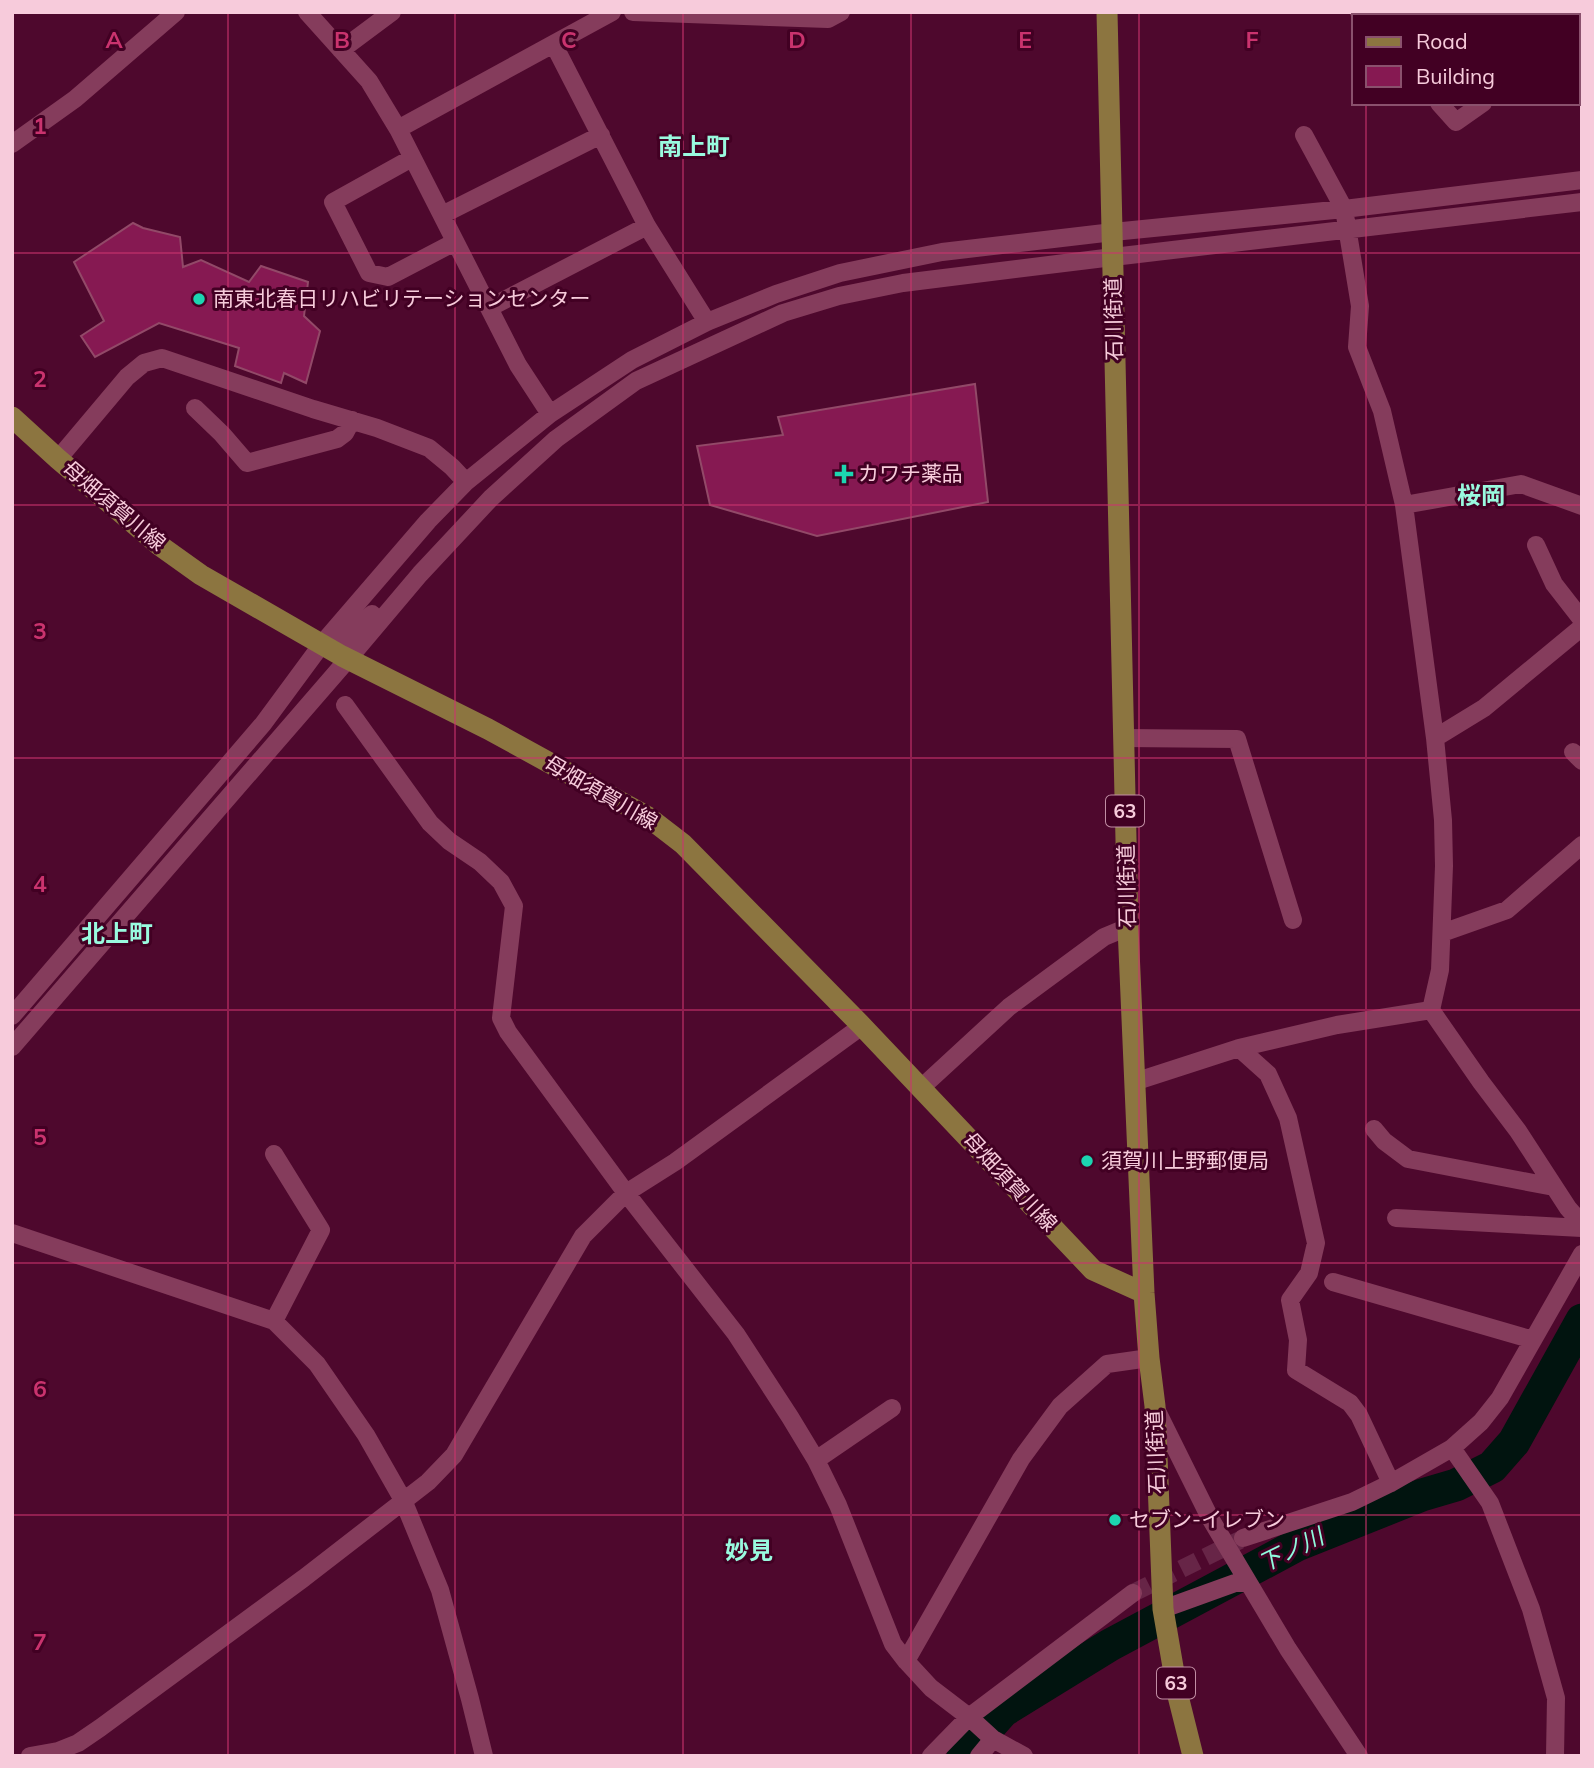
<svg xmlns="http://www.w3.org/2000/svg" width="1594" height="1768" font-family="Mulish,'Noto Sans JP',sans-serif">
<rect width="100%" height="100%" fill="#4e082d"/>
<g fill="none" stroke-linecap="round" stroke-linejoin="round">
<path stroke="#01140f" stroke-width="33" d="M963,1756L1003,1711L1110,1645L1297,1545L1422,1495L1456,1485L1492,1467L1514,1442L1582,1320"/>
</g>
<path fill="#861952" stroke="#924968" stroke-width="2" d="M133,223L143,228L180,237L183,267L201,260L249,282L261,266L308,282L304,316L320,331L306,383L284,373L281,383L235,366L239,348L159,323L95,357L81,336L104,321L74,262Z
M975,384L988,502L817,536L710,505L697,446L783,435L778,417Z"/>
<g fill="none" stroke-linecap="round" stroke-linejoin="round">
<path stroke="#672547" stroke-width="18" stroke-dasharray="18 9" stroke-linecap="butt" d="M1133,1593L1240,1540"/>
<path stroke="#853c5c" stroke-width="18" d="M307,12L369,81L398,129L518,365L550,414
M633,12L828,19L841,12
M1359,12L1362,16
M1459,12L1462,16
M554,45L647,226L707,322
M341,50L392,12
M1439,103L1456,122L1483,103
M398,129L612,12
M1304,135L1344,209L1360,306L1357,347L1382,411L1404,505L1435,738L1443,820L1444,866L1440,970L1431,1010L1481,1082L1518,1131L1568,1208L1582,1224
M12,144L75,99L176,12
M412,158L333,202L369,273L388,277L455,242
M442,215L601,135
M489,308L647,226
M195,408L222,434L247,463L337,439L345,433L352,420
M58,459L127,377L144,363L162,358L313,409L377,428L429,448L452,467L466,482
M1404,505L1521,484L1582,506
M1536,545L1554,584L1582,620
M336,652L372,614
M345,705L430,823L449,841L480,862L501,882L514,906L501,1018L508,1032L626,1193L736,1334L790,1417L816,1460L838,1505L893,1644L906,1661L931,1688L969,1717L993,1739L1024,1756
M1124,738L1237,739L1293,920
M1435,738L1484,708L1582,627
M1573,752L1582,761
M1442,933L1507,910L1582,845
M12,1016L263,724L322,644L428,521L466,482L550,414L632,360L707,322L776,294L840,273L942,252L1113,232L1344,209L1582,180
M12,1047L349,658L420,574L491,498L556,439L636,381L783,313L839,296L903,283L1113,257L1582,202
M1239,1048L1268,1074L1288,1118L1316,1243L1309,1273L1290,1300L1298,1340L1296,1370L1350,1403L1359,1415L1391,1483
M1134,1082L1239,1048L1337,1025L1431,1010
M921,1088L1009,1007L1104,937L1128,927
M1374,1129L1384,1141L1408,1159L1554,1187
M274,1154L321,1230L274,1321
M1396,1218L1582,1228
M12,1233L274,1321L317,1364L366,1435L403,1500L440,1590L470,1699L484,1756
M1333,1282L1533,1340
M1156,1409L1210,1518L1288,1649L1359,1756
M1452,1448L1490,1503L1531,1609L1556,1698L1555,1756
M816,1460L892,1408
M1243,1538L1352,1502L1391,1483L1452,1448L1481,1422L1500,1398L1582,1254
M1163,1609L1235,1583H1248
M906,1661L1021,1459L1060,1406L1107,1364L1149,1358
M30,1756L58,1751L78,1743L100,1728L304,1578L428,1482L454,1455L583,1236L626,1193L675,1162L862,1026
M931,1756L969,1717L1133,1593
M979,1756L993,1739"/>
<path stroke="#8c7540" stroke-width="21" d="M1107,12L1128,927L1144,1293L1149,1358L1155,1406L1163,1609L1178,1696L1193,1756
M12,417L58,459L159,545L201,575L342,656L488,729L648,817L683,844L862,1026L1093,1270L1144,1293"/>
</g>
<path fill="none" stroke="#ca336e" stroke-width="2" stroke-opacity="0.55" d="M228,12V1756M455,12V1756M683,12V1756M911,12V1756M1139,12V1756M1366,12V16M1366,103V1756M12,253H1582M12,505H1582M12,758H1582M12,1010H1582M12,1263H1582M12,1515H1582"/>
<g fill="#1cd5b1" stroke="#420023" stroke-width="2.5">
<circle cx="199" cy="299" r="7"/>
<path d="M840.5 463.5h7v7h7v7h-7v7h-7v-7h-7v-7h7z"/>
<circle cx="1087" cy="1161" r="7"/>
<circle cx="1115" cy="1520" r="7"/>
</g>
<g text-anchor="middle" stroke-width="6" stroke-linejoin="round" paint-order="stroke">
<g fill="#420023" stroke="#c18ea4" stroke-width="2">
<rect x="1106" y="795.5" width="38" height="31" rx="5"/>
<rect x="1157" y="1667.5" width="38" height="31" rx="5"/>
</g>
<g font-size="19" font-weight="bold" fill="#f7cbdb">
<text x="1125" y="818">63</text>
<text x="1176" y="1690">63</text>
</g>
<g font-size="21" fill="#f7cbdb" stroke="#420023" text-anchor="start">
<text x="213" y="306">南東北春日リハビリテーションセンター</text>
<text x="858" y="481">カワチ薬品</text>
<text x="1101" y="1168">須賀川上野郵便局</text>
<text x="1129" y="1527">セブン-イレブン</text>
</g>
<g font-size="21" fill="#f7cbdb" stroke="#420023">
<text transform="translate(1114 319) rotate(-91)" y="7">石川街道</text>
<text transform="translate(114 506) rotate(40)" y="7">母畑須賀川線</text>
<text transform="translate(601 793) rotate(30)" y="7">母畑須賀川線</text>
<text transform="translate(1127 886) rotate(-91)" y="7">石川街道</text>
<text transform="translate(1010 1182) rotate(47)" y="7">母畑須賀川線</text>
<text transform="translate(1156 1452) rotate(-92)" y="7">石川街道</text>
</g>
<g font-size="23" font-style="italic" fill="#8ffcde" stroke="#420023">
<text transform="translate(1291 1550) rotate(-26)" y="8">下ノ川</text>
</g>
<g font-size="24" font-weight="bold" fill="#99fadf" stroke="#420023">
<text x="694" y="155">南上町</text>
<text x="1481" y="504">桜岡</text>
<text x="117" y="942">北上町</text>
<text x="749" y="1559">妙見</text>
</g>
</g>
<g font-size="23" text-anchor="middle" font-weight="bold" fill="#ca336e" stroke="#420023" stroke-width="6" stroke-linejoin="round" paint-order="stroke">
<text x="114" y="48">A</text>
<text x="342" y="48">B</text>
<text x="569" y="48">C</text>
<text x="797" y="48">D</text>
<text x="1025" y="48">E</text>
<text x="1252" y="48">F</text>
<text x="40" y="134">1</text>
<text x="40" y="387">2</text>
<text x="40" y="639">3</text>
<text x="40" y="892">4</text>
<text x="40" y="1145">5</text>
<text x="40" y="1397">6</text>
<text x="40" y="1650">7</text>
</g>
<rect width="1594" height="1768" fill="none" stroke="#f7cbdb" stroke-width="28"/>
<rect x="1352" y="14" width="228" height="91" fill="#420023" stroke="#8a516d" stroke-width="2"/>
<rect x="1366" y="37" width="35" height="10" fill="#8c7540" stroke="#8a516d" stroke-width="2"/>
<text x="1416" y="49" font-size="21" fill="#f7cbdb">Road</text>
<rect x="1366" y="66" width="35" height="21" fill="#861952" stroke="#8a516d" stroke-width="2"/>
<text x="1416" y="84" font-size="21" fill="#f7cbdb">Building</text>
</svg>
